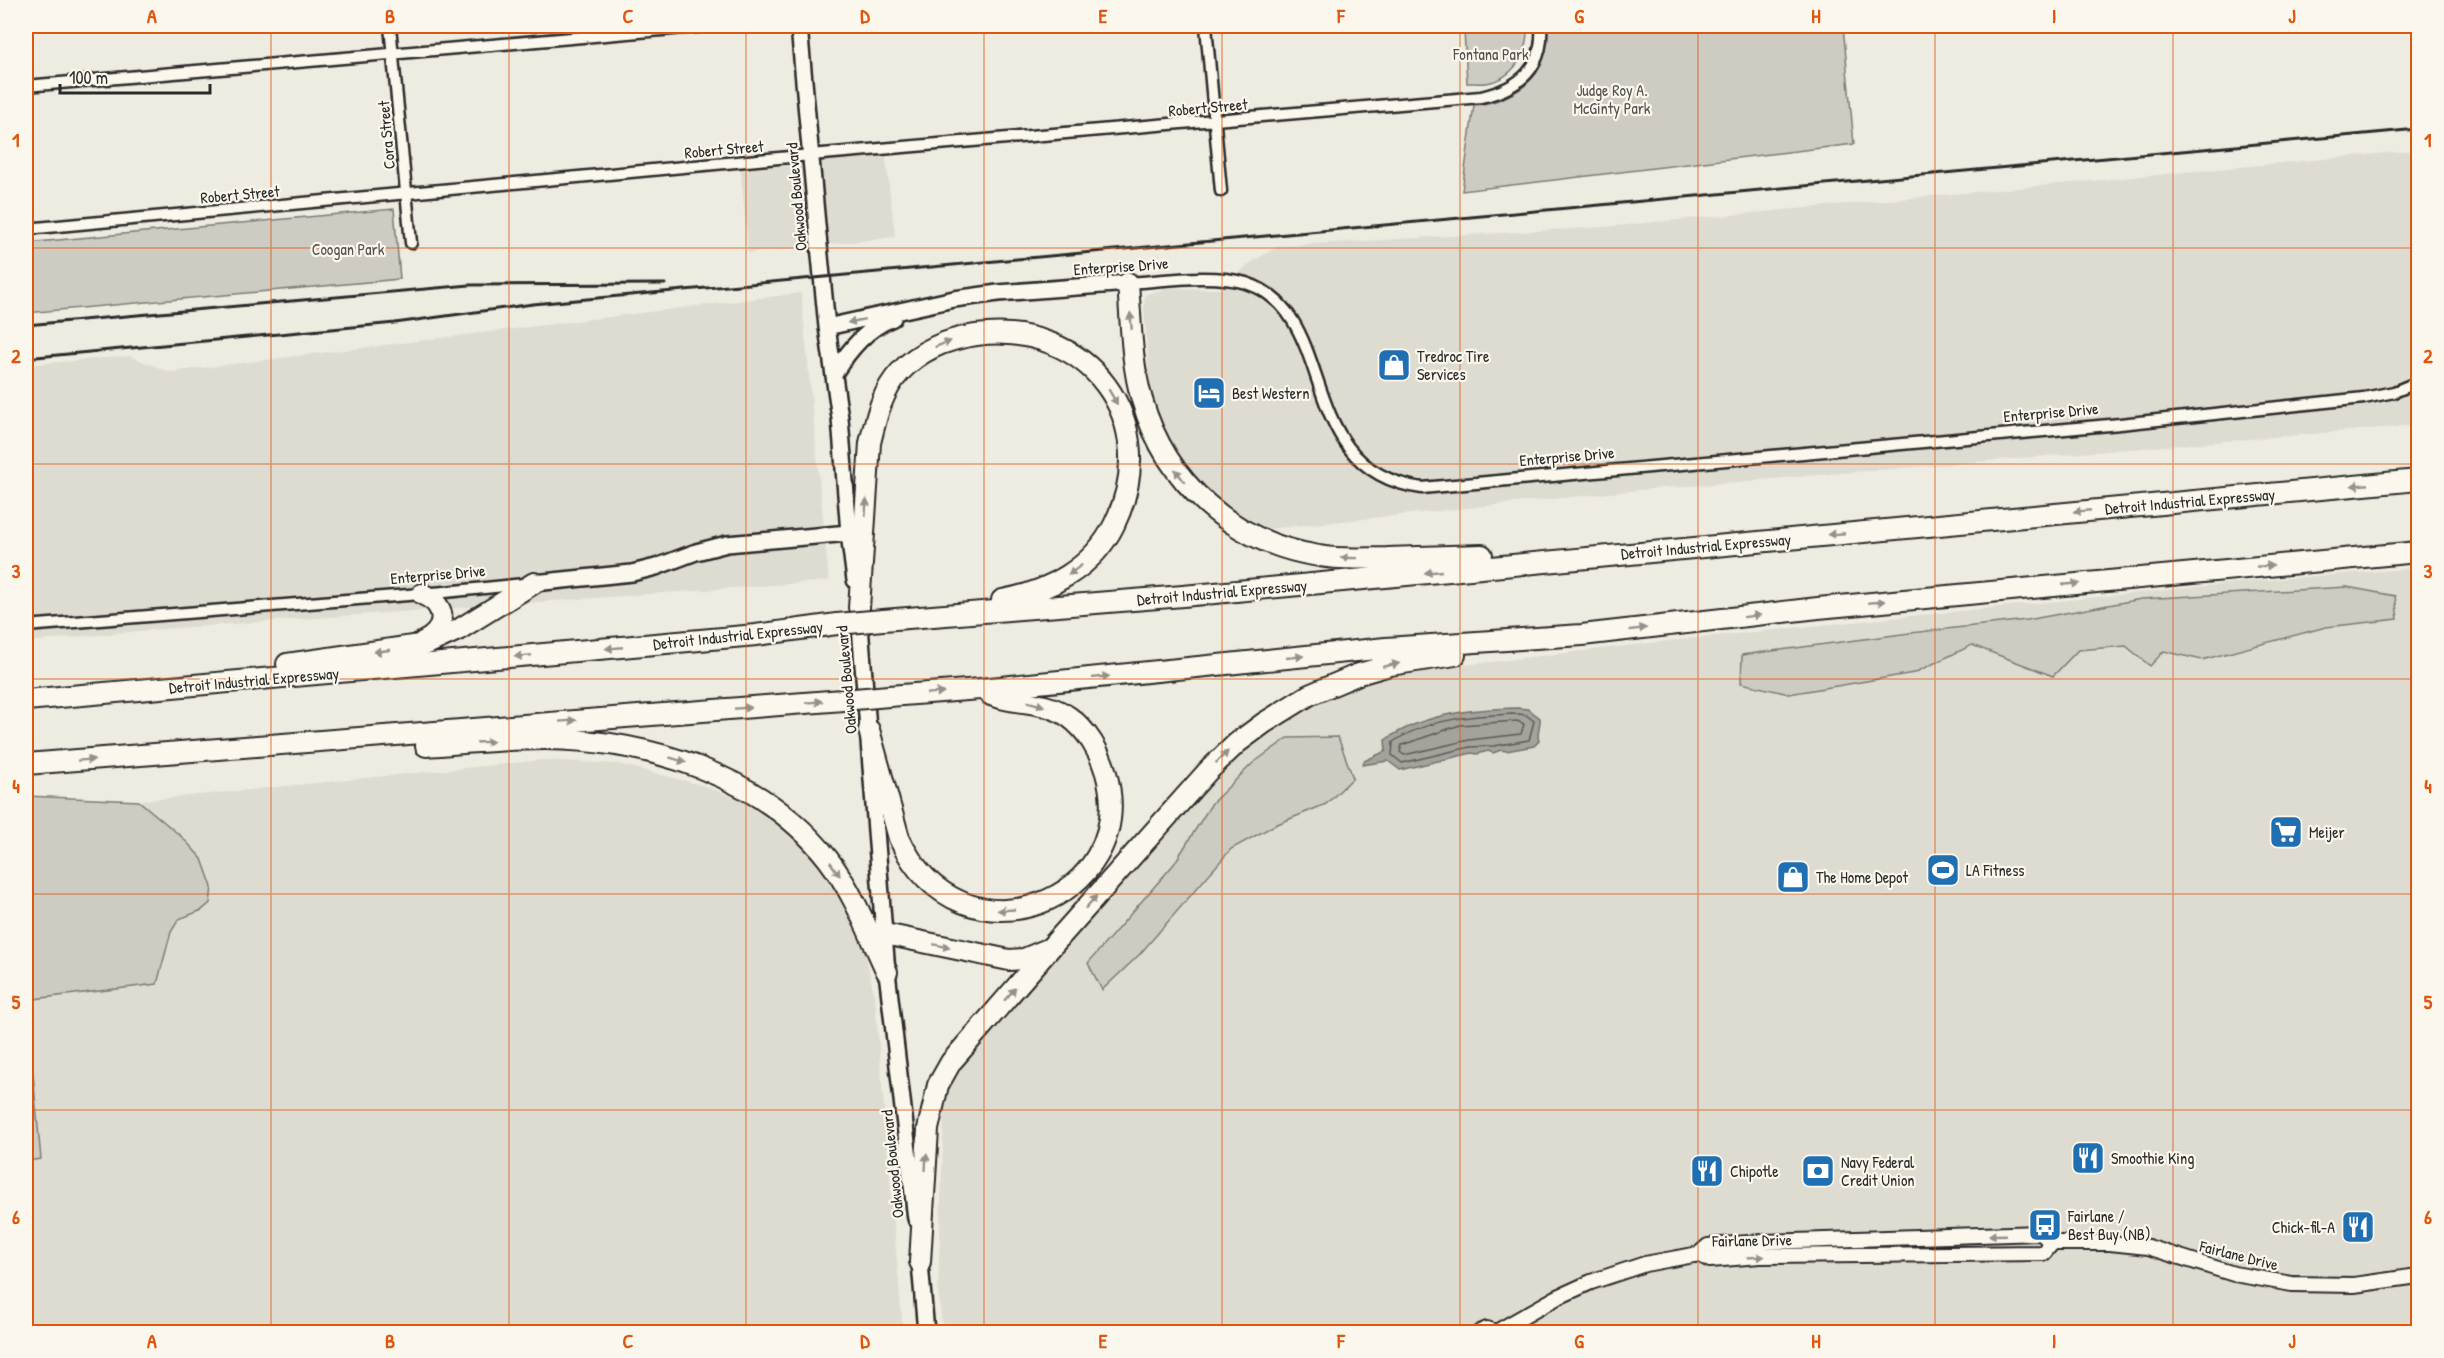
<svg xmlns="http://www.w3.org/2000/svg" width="2444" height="1358" font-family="'Patrick Hand',sans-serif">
<rect width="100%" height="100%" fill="#eeebe0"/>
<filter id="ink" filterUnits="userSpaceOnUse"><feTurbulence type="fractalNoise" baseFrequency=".0167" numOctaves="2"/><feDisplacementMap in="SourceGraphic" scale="12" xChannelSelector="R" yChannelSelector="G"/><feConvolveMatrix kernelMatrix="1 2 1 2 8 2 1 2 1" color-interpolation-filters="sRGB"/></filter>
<g filter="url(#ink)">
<path fill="#dedbd1" d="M2418,150V425L1629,491L1267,529L1223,505L1187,469L1164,432L1150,390L1144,308L1145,295L1166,288L1221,289L1249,264L1278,246L1604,227Z
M885,151L895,237L748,253L740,162Z
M801,293L829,581L149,630L26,642V365L129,356L170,372Z
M2418,568V1332H943L938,1291L944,1111L949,1086L969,1055L1224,766L1255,738L1327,696L1364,681L1404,672L1686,639L2255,581Z
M543,760L619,764L701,785L742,800L786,830L824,866L850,911L866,956L875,1000L903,1332H26V807L139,801Z"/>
<path fill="#cecbc2" stroke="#7c7b76" stroke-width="1.5" d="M1527,26C1528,50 1517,75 1491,82C1484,84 1475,83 1467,83L1464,31Z
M1547,26H1843L1854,144L1462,191L1474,105C1499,104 1532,88 1541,64C1546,51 1547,39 1547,26Z
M394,209L400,279L26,313V243Z
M2347,587L2395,596L2398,619L2326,627L2202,660L2164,651L2150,666L2126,646L2078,650L2053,676L1972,645L1914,673L1789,694L1741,683L1742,655L1910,633L2027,620L2141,599Z
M1338,737L1353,778L1326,804L1275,825L1231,849L1139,955L1102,990L1088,963L1174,864L1212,803L1253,763L1288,738Z
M26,796L139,801L183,838L202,859L212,887L210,903L202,910L179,919L171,932L157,984L26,1000L41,1159L26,1161Z"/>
<path fill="#a4a29a" stroke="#74726e" stroke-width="1.5" d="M1518,708L1528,709L1540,718C1541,726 1536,732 1539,741L1534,746L1506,751L1501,750L1493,753L1488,751L1477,754L1472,753L1400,770L1388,761L1362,765L1364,761L1386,751L1385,740C1425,713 1472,709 1518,708Z"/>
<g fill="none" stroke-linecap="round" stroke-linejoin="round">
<path stroke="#5b5b57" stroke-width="1.5" d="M1518,714L1526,715L1534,721L1529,740L1494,746L1470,747L1402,763L1392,755L1393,742C1429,718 1476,715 1518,714Z
M1517,721L1524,724L1521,734L1469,740L1404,755L1400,752L1402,745L1460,725Z"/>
<g stroke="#2b2b2b" stroke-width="15">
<path id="minor" d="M390,26L411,243
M1206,26L1221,191
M26,86L707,26
M26,229L811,155L1481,97C1520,88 1544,68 1541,26
M1128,283C1163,281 1212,273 1246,283C1342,314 1291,470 1422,488L2120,424L2364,398L2394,392L2418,382
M26,626L445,592L524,584"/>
</g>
<g stroke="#2b2b2b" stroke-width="18">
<path id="tertiary" d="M1699,1254L1710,1260L1760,1256L2044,1253L2052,1243
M1480,1332L1487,1329L1496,1332
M1496,1332L1556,1298L1591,1282L1645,1264L1699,1254L1708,1246L1762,1242L2041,1233L2052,1243H2110L2148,1247L2234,1274L2292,1284L2354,1285L2418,1276"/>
</g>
<g stroke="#2b2b2b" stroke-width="20">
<path id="secondary" d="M799,26L817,225L827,327L840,418L849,533L855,580
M827,327L954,299L998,293L1128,283
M835,372C850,349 867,328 893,318
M534,583L632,573L656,567L696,552L727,544L849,533
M859,613L887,972L916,1219
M919,1252L926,1332"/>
</g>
<g stroke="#2b2b2b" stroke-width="24">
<path id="motorway" d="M1128,283C1131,321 1131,363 1142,400C1166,483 1233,543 1319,556C1341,560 1364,558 1387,558C1419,557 1451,556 1482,555
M422,594C448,605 448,630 423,642
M859,608L870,443C876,418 882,391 900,372C919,351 947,339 976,335C1088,320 1165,421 1114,525C1093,568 1048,592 1002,600
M883,620L1183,596L2418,480
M287,664L427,644L458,630L534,583
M889,696L980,689L1386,648L1582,635L1818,608L2418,552
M26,700L756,635L837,624
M869,730L899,838C961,973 1142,899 1106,773C1100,752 1087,730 1069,717C1043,699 1016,705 991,695
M426,746C466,743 505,739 545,739C648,740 762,775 828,859C854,893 869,934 887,972
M26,764L843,700
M885,934L1009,960L1024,959L1048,949
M920,1262L928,1129L938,1085L951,1062L1052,946L1208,771L1237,743L1264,723L1309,695L1359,674L1390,665L1455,655"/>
</g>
<use href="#minor" stroke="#fbf7ec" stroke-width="10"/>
<use href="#tertiary" stroke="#fbf7ec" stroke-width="14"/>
<use href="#secondary" stroke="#fbf7ec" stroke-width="15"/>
<use href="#motorway" stroke="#fbf7ec" stroke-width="20"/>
<path stroke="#2b2b2b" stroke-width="3" d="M26,325L470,285L665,284
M26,358L395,323L533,304L2418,129"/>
<g stroke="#2b2b2b" stroke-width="24" stroke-linecap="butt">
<path id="motorway-bridge" d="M837,624L883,620
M843,700L889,696"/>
</g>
<use href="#motorway-bridge" stroke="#fbf7ec" stroke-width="20"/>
</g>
<defs><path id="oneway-solid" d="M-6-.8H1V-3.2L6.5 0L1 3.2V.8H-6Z" transform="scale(1.5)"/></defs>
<g fill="#93918c">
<use href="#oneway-solid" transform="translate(856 321) rotate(168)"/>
<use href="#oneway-solid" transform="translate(1131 321) rotate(-95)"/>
<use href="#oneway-solid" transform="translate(943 344) rotate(-21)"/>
<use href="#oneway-solid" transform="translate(1113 397) rotate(60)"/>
<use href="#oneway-solid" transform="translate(1180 476) rotate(-128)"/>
<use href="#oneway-solid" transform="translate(2360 485) rotate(175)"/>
<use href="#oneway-solid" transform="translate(866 507) rotate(-86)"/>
<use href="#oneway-solid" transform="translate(2082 511) rotate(175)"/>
<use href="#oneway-solid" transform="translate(1836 534) rotate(175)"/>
<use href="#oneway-solid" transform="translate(1349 558) rotate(-179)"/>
<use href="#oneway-solid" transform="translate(2265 566) rotate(-5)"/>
<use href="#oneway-solid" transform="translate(1075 570) rotate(143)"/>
<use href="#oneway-solid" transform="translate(1433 572) rotate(174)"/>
<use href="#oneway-solid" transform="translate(2071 584) rotate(-5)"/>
<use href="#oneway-solid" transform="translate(1877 602) rotate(-5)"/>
<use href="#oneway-solid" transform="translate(1752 616) rotate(-7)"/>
<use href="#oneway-solid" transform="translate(1638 629) rotate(-6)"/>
<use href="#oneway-solid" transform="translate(614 648) rotate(175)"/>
<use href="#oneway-solid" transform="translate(382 651) rotate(172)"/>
<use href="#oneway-solid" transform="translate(523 656) rotate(175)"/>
<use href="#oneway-solid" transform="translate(1295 657) rotate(-6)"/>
<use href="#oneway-solid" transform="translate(1391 665) rotate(-12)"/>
<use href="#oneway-solid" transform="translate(1101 677) rotate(-6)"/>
<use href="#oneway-solid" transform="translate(935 693) rotate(-4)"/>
<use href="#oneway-solid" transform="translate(814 702) rotate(-5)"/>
<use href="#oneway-solid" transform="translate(1036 704) rotate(15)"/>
<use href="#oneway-solid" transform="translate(743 708) rotate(-5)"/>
<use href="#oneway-solid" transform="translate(568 721) rotate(-4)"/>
<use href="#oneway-solid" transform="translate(485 742) rotate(-3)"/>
<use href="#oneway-solid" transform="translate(1222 757) rotate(-44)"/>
<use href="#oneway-solid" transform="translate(86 760) rotate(-4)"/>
<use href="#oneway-solid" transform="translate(678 760) rotate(17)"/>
<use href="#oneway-solid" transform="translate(835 869) rotate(55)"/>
<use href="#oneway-solid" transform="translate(1091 902) rotate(-48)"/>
<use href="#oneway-solid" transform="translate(1006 910) rotate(177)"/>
<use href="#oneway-solid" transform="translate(942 946) rotate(12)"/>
<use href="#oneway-solid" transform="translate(1010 994) rotate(-49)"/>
<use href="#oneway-solid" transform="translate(926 1162) rotate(-87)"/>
<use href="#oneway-solid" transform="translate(1997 1235) rotate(178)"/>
<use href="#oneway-solid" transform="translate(1756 1257) rotate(-3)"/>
</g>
</g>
<path fill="none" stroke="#df570e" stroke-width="1.5" stroke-opacity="0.55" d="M271,26V1332M509,26V1332M746,26V1332M984,26V1332M1222,26V1332M1460,26V1332M1698,26V1332M1935,26V1332M2173,26V1332M26,248H2418M26,464H2418M26,679H2418M26,894H2418M26,1110H2418"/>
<defs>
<g id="shop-square" transform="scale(1.725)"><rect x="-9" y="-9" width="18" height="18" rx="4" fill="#1f6fb2" stroke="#fbf7ec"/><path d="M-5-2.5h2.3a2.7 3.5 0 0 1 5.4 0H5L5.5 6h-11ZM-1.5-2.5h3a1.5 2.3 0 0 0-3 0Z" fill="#fff"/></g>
<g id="hotel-square" transform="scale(1.725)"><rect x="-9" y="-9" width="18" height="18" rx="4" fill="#1f6fb2" stroke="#fbf7ec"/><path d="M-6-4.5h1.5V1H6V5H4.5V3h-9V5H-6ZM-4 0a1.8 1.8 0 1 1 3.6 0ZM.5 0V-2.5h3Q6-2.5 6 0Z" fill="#fff"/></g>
<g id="supermarket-square" transform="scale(1.725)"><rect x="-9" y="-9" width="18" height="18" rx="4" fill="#1f6fb2" stroke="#fbf7ec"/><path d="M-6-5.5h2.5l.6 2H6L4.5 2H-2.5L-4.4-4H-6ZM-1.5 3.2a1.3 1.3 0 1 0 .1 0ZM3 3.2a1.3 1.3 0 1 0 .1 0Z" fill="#fff"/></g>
<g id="stadium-square" transform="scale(1.725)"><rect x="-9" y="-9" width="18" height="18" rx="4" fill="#1f6fb2" stroke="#fbf7ec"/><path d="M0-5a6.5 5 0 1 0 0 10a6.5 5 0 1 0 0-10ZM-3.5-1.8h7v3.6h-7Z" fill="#fff"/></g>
<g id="restaurant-square" transform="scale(1.725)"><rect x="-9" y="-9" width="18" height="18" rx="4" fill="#1f6fb2" stroke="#fbf7ec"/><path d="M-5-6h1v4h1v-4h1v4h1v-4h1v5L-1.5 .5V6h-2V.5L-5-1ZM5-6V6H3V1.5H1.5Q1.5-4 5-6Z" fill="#fff"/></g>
<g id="bank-square" transform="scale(1.725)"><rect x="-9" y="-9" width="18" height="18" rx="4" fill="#1f6fb2" stroke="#fbf7ec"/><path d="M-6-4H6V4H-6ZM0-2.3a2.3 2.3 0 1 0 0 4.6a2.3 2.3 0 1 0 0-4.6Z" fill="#fff"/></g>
<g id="bus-square" transform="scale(1.725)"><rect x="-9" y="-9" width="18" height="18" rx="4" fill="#1f6fb2" stroke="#fbf7ec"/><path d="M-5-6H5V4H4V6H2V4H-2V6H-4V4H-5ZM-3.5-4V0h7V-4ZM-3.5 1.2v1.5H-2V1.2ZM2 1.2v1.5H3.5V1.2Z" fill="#fff"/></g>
</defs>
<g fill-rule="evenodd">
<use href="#shop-square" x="1394" y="365"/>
<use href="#hotel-square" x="1209" y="393"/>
<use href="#supermarket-square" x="2286" y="832"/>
<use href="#stadium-square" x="1943" y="870"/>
<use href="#shop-square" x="1793" y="877"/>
<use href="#restaurant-square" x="2088" y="1158"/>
<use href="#restaurant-square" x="1707" y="1171"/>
<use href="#bank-square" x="1818" y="1171"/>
<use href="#bus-square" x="2045" y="1225"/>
<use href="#restaurant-square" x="2358" y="1227"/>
</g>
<g text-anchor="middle" stroke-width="4.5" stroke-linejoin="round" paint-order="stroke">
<g font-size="16" fill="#545351" stroke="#fbf7ec">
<text x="1491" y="60">Fontana Park</text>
<text x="1612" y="96">Judge Roy A.<tspan x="1612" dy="18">McGinty Park</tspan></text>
<text x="348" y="255">Coogan Park</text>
</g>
<g font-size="16" fill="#2b2b2b" stroke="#fbf7ec">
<text transform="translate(1208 107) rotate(-5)" y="6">Robert Street</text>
<text transform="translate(386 135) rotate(-95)" y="6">Cora Street</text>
<text transform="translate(724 149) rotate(-5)" y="6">Robert Street</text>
<text transform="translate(240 194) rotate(-5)" y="6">Robert Street</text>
<text transform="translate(796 197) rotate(-95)" y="6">Oakwood Boulevard</text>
<text transform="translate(1121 266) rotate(-4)" y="6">Enterprise Drive</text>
<text transform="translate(2051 412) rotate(-5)" y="6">Enterprise Drive</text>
<text transform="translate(1567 456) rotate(-5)" y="6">Enterprise Drive</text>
<text transform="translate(2190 501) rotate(-5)" y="6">Detroit Industrial Expressway</text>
<text transform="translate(1706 546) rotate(-5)" y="6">Detroit Industrial Expressway</text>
<text transform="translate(438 574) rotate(-5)" y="6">Enterprise Drive</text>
<text transform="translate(1222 592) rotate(-5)" y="6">Detroit Industrial Expressway</text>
<text transform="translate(738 635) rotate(-6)" y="6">Detroit Industrial Expressway</text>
<text transform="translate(254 680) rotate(-5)" y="6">Detroit Industrial Expressway</text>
<text transform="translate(846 680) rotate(-95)" y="6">Oakwood Boulevard</text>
<text transform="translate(892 1164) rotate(-96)" y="6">Oakwood Boulevard</text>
<text transform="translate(1752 1240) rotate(-1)" y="6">Fairlane Drive</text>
<text transform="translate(2239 1255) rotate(14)" y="6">Fairlane Drive</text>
</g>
<g font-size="16" fill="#2b2b2b" stroke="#fbf7ec" text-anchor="start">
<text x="1417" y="362">Tredroc Tire<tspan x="1417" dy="18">Services</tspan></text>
<text x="1232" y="399">Best Western</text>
<text x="2309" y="838">Meijer</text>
<text x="1966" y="876">LA Fitness</text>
<text x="1816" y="883">The Home Depot</text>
<text x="2111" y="1164">Smoothie King</text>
<text x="1841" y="1168">Navy Federal<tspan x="1841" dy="18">Credit Union</tspan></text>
<text x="1730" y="1177">Chipotle</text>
<text x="2068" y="1222">Fairlane /<tspan x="2068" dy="18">Best Buy (NB)</tspan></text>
<text x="2335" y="1233" text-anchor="end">Chick-fil-A</text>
</g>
</g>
<rect width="2444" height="1358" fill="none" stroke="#fbf7ec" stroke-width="66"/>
<path d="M60 84v9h150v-9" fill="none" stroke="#2b2b2b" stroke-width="3"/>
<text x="69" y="84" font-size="18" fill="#2b2b2b" stroke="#fbf7ec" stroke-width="4.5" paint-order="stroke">100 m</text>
<rect x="33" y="33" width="2378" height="1292" fill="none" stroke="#df570e" stroke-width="2"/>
<g font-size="20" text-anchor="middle" font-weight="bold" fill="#df570e">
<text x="152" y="23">A</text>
<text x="390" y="23">B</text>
<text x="628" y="23">C</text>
<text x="865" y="23">D</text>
<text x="1103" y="23">E</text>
<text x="1341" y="23">F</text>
<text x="1579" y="23">G</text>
<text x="1816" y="23">H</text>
<text x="2054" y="23">I</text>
<text x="2292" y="23">J</text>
<text x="16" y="147">1</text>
<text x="2428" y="147">1</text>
<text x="16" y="363">2</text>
<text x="2428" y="363">2</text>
<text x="16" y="578">3</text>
<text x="2428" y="578">3</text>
<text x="16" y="793">4</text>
<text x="2428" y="793">4</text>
<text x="16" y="1009">5</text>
<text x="2428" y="1009">5</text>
<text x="16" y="1224">6</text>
<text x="2428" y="1224">6</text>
<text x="152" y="1348">A</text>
<text x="390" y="1348">B</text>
<text x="628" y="1348">C</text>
<text x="865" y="1348">D</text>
<text x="1103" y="1348">E</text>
<text x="1341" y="1348">F</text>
<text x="1579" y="1348">G</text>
<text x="1816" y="1348">H</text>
<text x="2054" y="1348">I</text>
<text x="2292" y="1348">J</text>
</g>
</svg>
